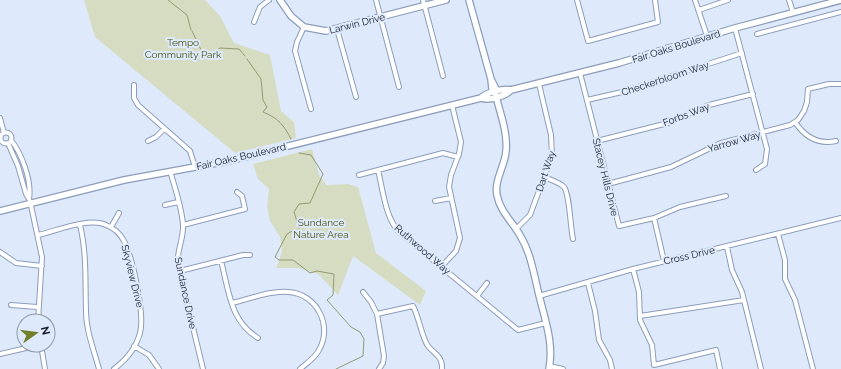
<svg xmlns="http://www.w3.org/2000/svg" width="841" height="369" font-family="Raleway,sans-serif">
<rect width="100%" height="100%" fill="#deeafc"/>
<path fill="#d6dcc2" d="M84,0H205L220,16L234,43L270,55L281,111L294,122L296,138L235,153L95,37Z
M312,149L319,175L327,185L348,184L358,187L376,253L426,291L420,305L353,256L338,295L318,274L298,268H276L282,252L280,237L270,221L267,207L269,189L258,179L253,164Z"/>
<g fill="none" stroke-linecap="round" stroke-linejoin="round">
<path stroke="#919971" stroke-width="1" d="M168,0L187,15L191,30
M192,31L202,52L211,54L220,48L239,49L245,56
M247,59L261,79L263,100L267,107L263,112C278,118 284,125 291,139
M299,153L311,155L323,174L310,203L299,204L294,212L300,231L298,232L294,230L287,234L275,257L279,260H293L310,273L317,271L334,274L333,295L327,300L351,327L360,332L364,339L363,356L336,369"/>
<g stroke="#8c9dba" stroke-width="6">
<path id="street" d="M376,0L399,87
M423,0L443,76
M577,0L588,41L658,22L655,0
M695,0L707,36
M789,0L793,12
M699,10L728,0
M254,22L260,7L269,0
M304,27L297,42L295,51L311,109
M735,28L767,149L765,164L756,170
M337,29L356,97
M757,34L841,12
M580,73L619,226L654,218L680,207L726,196
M134,85V98L138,105L190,151L195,167
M587,100L622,92L742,53
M0,118L4,133
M795,122C805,137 818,145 836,141
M0.5 138a5.5 5.5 0 1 1 11 0a5.5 5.5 0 1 1-11 0Z
M148,141L156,137L164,129
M597,141L668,123L709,105L753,94
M8,143L18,166L26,194L29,199C32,181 22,154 11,140
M378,170C383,190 385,218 400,233L518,330L546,323
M170,171C175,188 182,208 183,225C184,239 176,251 178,265L203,369
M359,175L443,153L458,157
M544,177C551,180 559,182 564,187C570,195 570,226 573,239
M608,184L671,167L721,143L790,125L798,120L804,111L807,102L808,89L829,84H841
M30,201L42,257L38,321
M435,201L451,198
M165,205L178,202
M654,218L664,261
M80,225C87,254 85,282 86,311C86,331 94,350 99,369
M183,225L245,209L242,196L237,192
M111,227L119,213
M516,229L530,215L552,156L551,135L539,84
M778,234L785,260V279L795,300L813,369
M38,235C56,231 89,217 106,225C114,228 120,233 124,241C133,259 145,314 140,333C136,348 126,360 114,369
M727,247L732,270L742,292L761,369
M0,252L16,263L42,266
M221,261C229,291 230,321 258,338
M442,266L456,251L460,238L449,187L451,175L459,154L461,142L452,105
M633,269L639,292L640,320L652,345L654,365L716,350L720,369
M180,271L243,255H250
M588,283L595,311L599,340L610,360L612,369
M363,292L371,302L377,314L384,356L383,363L379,369
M477,296L487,283
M539,296L633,269L841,218
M232,303C250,299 271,290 289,292C317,294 333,326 319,350C315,358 307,363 300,369
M11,305L37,307
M377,314L413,306C419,317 422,338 428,346C434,354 443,356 442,369
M640,316L744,300
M41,345L45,369
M134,346L149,355L159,369
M0,354L39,345
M549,366L563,369"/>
</g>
<g stroke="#8c9dba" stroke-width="8">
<path id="secondary" d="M280,0L291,16L304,27L326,31L446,0
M469,0L491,79L492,89L495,92
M491,79L496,89L495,92C499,111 508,131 506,151C505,166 494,180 497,195C500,212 513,222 521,237C531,254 534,275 539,295C545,320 554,343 549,369
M481,98C489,101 506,96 511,90
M0,211L124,180L228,161L481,98C487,92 503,88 511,90L619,63L735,28L841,0"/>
</g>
<use href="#street" stroke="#fff" stroke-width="4"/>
<use href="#secondary" stroke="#fff" stroke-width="5.5"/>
</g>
<g text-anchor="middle" stroke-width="4" stroke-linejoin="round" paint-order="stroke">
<g font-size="10" fill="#161c27" stroke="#deeafc">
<text transform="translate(357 23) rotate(-14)" y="4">Larwin Drive</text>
<text transform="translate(676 46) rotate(-17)" y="4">Fair Oaks Boulevard</text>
<text transform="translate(665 78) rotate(-18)" y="4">Checkerbloom Way</text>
<text transform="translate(686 114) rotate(-21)" y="4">Forbs Way</text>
<text transform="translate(734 141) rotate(-16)" y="4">Yarrow Way</text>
<text transform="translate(241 156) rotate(-13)" y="4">Fair Oaks Boulevard</text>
<text transform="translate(545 171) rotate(-72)" y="4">Dart Way</text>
<text transform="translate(606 177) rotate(76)" y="4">Stacey Hills Drive</text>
<text transform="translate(423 249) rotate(41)" y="4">Ruthwood Way</text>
<text transform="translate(689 255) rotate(-13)" y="4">Cross Drive</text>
<text transform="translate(133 276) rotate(76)" y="4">Skyview Drive</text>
<text transform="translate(186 293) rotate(78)" y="4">Sundance Drive</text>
</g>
<g font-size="10" fill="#4a5311" stroke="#deeafc">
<text x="183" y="46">Tempo<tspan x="183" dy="12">Community Park</tspan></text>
<text x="321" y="226">Sundance<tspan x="321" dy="12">Nature Area</tspan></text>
</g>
</g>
<g transform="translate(36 333) rotate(76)"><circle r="19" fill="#deeafc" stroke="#8e98a7"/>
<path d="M0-3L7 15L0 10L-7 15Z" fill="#737e2b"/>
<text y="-6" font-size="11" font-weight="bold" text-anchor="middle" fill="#161c27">N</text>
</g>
</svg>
